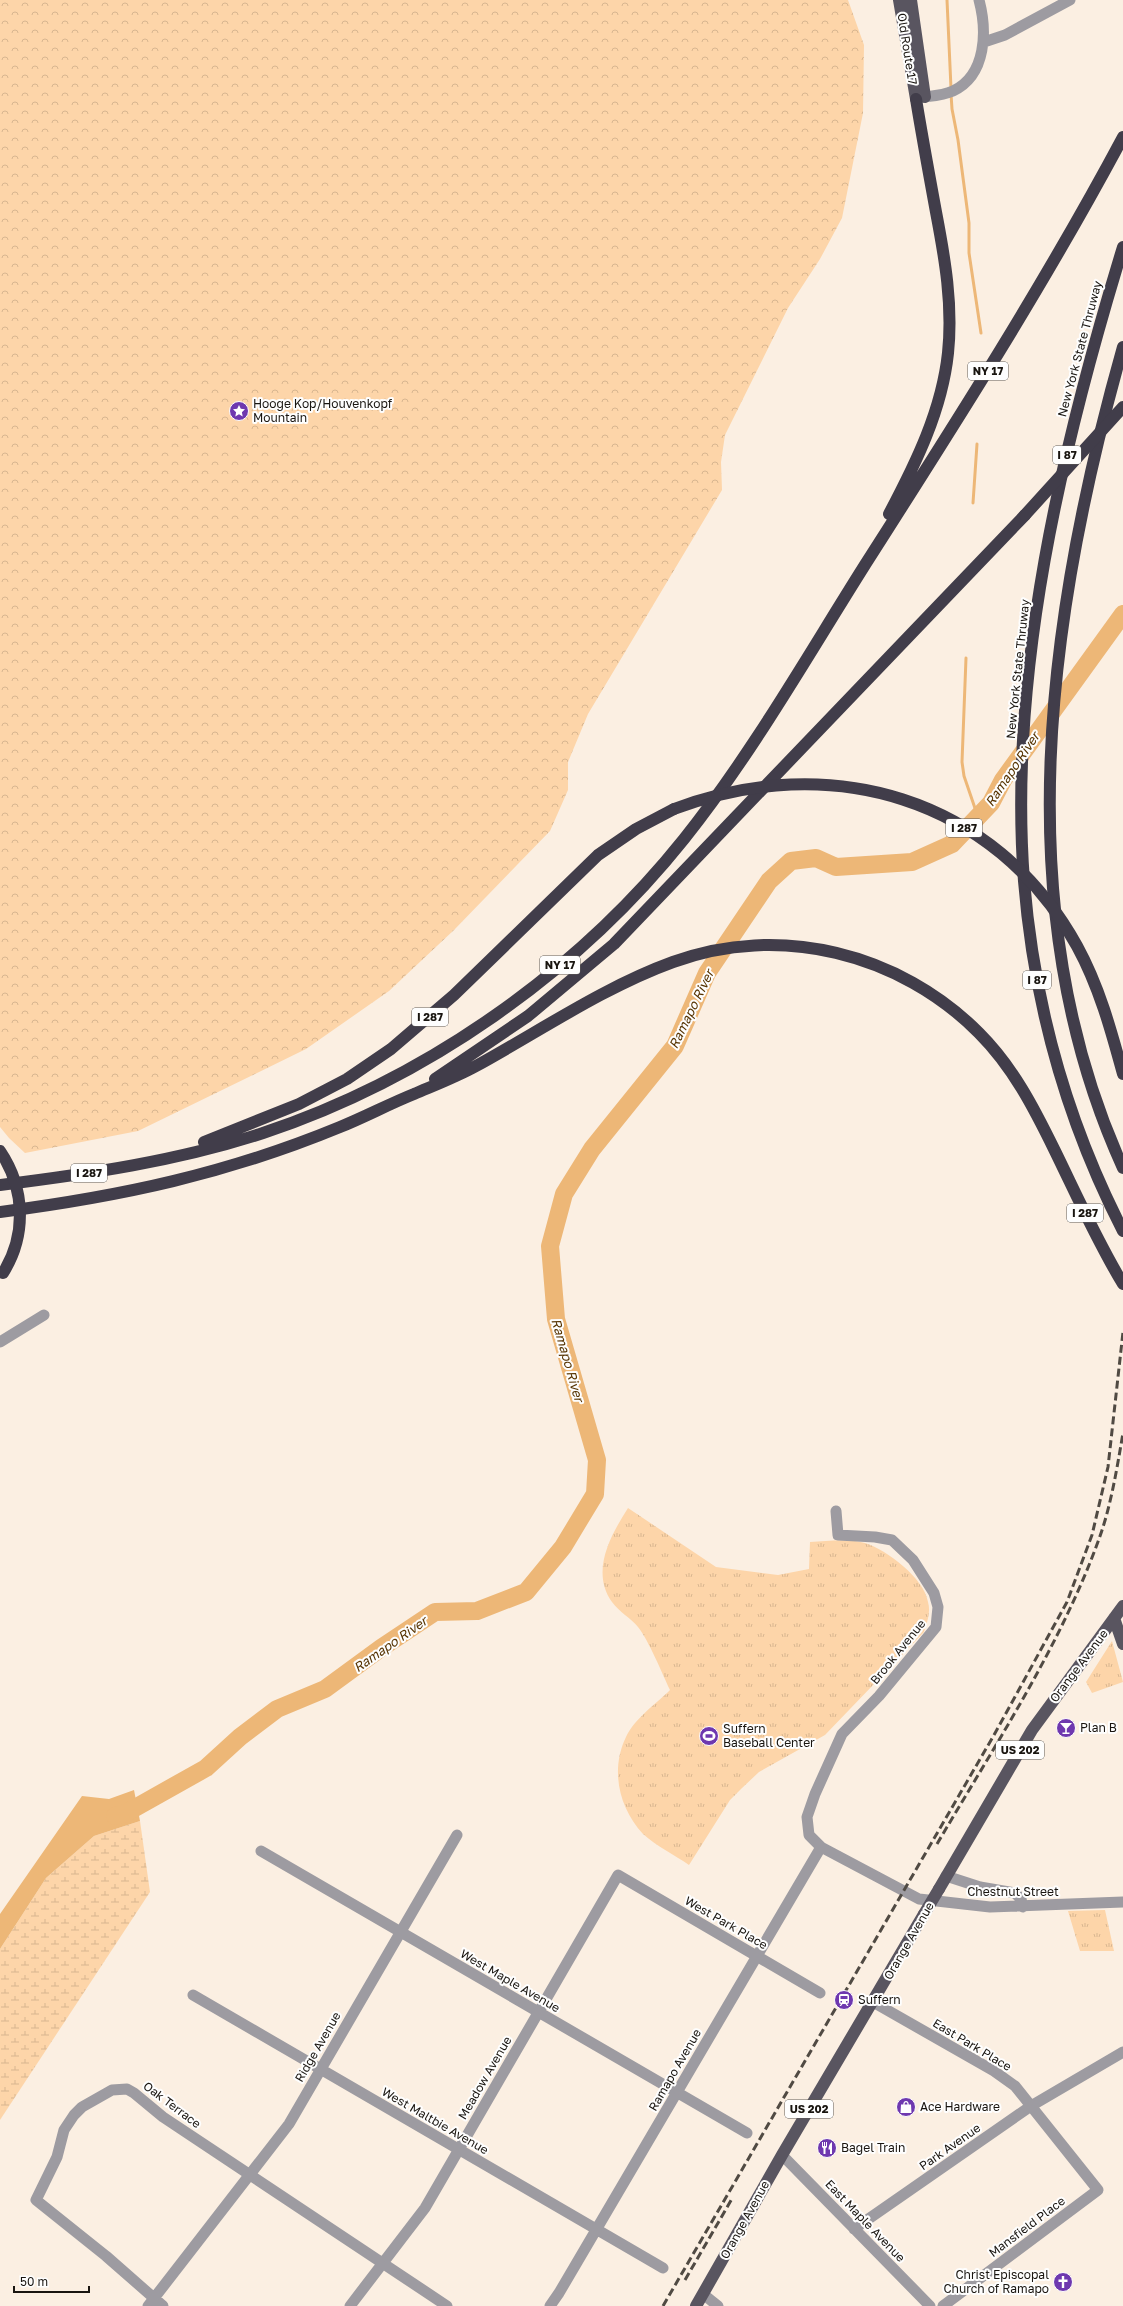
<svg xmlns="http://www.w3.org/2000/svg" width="1123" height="2306" font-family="'Golos Text',sans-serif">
<defs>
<pattern id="forest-crowns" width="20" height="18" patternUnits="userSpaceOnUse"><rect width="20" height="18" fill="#fdd5a9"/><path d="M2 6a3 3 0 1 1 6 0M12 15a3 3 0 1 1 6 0" fill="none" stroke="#d8b690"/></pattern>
<pattern id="wetland-marsh" width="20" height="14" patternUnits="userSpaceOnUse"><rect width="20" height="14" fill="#fdd5a9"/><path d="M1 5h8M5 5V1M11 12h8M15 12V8" fill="none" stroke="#d8b690"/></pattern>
<pattern id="park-tufts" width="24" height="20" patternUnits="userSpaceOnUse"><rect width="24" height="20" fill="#fdd5a9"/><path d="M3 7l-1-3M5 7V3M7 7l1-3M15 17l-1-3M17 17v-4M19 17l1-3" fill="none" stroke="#d8b690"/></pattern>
</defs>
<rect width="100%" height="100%" fill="#fbefe2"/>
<path fill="url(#forest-crowns)" d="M0,0H848L864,45L863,113L842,218L820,259L788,308L725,435L721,462L722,490L588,714L568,762V790L550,831L454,930L389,991L306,1049L138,1131L25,1153L9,1138L0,1127Z"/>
<path fill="url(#wetland-marsh)" d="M140,1821L150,1892L0,2120V1949L46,1878L94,1836Z"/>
<path fill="url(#park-tufts)" d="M628,1508L716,1567L778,1575L809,1569L810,1542C828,1541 847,1538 865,1543C887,1550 924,1578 928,1602C931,1613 927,1622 924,1632L825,1735L759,1772L741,1789L730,1800L689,1865C675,1855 656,1846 643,1834C619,1808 610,1770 626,1737C634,1719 656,1704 670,1690C662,1673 649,1641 638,1627C631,1618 619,1612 612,1602C590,1571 611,1535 628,1508Z
M1112,1641L1123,1682L1092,1693L1086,1682Z
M1105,1910L1114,1951H1080L1068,1911Z"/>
<path fill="#edb777" d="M134,1790L140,1821L94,1836L46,1878L0,1949V1914L82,1796L109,1799Z"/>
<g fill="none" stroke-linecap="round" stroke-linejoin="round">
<path stroke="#edb777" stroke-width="3" d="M947,0L951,88
M951,94L952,109L958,140L969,223V253L981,333
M973,503L977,444
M966,658L962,762L964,776L978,817"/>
<path stroke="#edb777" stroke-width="18" d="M115,1816L126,1813L206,1768L240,1737L277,1709L325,1689L381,1648L435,1612L477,1611L526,1592L563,1547L595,1494L597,1460L556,1319L550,1246L564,1194L592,1149L675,1046L707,973L769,881L791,861L816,858L836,867L912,862L952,844L991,803L1003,780L1123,614"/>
<path stroke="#9d9ba1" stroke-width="11" d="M984,42L1005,35L1070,0
M917,98C929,96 942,96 953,91C987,75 987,30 979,0
M0,1342L44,1315
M836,1511L838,1535L875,1537L892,1540L913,1560L934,1593L938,1607L936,1627L879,1696L842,1734L815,1794L807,1817L809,1835L821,1847L919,1899L990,1907L1123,1902
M261,1851L747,2133
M946,1876L980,1887L1015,1893L1021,1899L1023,1907
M193,1995L663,2268
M873,2002L994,2071L1015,2086L1098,2190L943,2306
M782,2155L930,2306
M854,2229L1031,2106L1123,2052
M703,2294L718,2306
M148,2306L289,2124L457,1835
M163,2306L106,2256L36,2200L57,2157L64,2130L74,2115L82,2107L112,2090L127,2089L134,2093L163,2117L447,2306
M350,2306L425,2208L618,1875L820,1993
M550,2306L559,2293L821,1847"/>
<path stroke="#595560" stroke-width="12" d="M899,0L916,99
M911,0L925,97
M1114,1618L1123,1644
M939,1889L1032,1730L1123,1606
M696,2306L782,2155L924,1914"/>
<path stroke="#413d4a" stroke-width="12" d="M1123,247C1062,446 1008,672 1024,881C1034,1004 1067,1122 1123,1231
M1123,347C1048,612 1005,909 1123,1168
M889,514C916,463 942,410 948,353C953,305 945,259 936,212C929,174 922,136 916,99
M435,1079L528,1016L614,944L1025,515
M204,1142L299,1104L347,1079L391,1049L454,995L598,855L636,829L674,809
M0,1185C88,1174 178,1161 263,1133C425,1079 577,973 684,839C751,755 805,660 863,568C953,427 1044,285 1123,137
M0,1212C122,1196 226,1174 340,1127C365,1117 389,1104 414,1094C435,1085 456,1077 476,1066C540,1031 604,987 673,962C779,923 900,953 979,1033C1013,1067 1034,1108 1055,1151C1077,1196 1097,1241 1123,1284"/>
<path stroke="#504a43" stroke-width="3" stroke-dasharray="8 4" stroke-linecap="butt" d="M937,1844C995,1745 1060,1647 1099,1539C1111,1506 1117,1468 1123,1433
M685,2280L733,2197
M663,2306L994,1735L1067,1602L1092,1535L1108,1467L1123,1332"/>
<path stroke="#595560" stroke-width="12" d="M924,1914L939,1889"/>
<path stroke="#413d4a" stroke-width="12" d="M1025,515L1123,407
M674,809C829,750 995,797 1077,946C1099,986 1111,1030 1123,1074
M0,1151C25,1188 27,1235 3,1273"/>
</g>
<defs>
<g id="sight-disc" transform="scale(1)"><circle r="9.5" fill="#6e38af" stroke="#fefefe"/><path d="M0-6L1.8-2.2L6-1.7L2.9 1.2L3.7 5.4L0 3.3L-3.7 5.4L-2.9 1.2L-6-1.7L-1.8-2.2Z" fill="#fff"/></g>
<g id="bar-disc" transform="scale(1)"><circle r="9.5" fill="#6e38af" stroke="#fefefe"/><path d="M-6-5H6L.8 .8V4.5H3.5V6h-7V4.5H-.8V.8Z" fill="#fff"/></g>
<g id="stadium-disc" transform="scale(1)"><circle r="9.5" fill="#6e38af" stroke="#fefefe"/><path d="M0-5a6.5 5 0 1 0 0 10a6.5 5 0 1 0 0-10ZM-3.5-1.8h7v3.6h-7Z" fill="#fff"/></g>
<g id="station-disc" transform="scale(1)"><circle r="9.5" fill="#6e38af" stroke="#fefefe"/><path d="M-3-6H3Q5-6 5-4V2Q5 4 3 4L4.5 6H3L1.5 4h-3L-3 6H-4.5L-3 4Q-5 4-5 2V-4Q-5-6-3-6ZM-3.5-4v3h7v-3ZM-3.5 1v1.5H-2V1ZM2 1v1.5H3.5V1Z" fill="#fff"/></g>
<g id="shop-disc" transform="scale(1)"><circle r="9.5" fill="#6e38af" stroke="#fefefe"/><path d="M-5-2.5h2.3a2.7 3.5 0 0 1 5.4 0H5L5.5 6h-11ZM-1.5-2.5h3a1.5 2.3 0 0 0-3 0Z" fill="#fff"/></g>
<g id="restaurant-disc" transform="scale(1)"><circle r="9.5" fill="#6e38af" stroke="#fefefe"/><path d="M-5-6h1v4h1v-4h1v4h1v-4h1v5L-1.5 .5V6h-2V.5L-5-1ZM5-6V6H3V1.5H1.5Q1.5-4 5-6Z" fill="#fff"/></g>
<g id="church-disc" transform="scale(1)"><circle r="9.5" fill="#6e38af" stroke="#fefefe"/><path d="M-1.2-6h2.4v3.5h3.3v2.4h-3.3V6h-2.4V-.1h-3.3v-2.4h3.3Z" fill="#fff"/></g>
</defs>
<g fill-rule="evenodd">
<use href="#sight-disc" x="239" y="411"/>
<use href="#bar-disc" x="1066" y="1728"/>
<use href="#stadium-disc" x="709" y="1736"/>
<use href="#station-disc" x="844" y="2000"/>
<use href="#shop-disc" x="906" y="2107"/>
<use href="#restaurant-disc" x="827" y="2148"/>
<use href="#church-disc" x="1063" y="2282"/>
</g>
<g text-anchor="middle" stroke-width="4" stroke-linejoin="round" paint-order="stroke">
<g fill="#fefefe" stroke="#5e5b57" stroke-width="1">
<rect x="968" y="362" width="40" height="18" rx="3"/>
<rect x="1053" y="446" width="28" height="18" rx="3"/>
<rect x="946" y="819" width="36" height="18" rx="3"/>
<rect x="540" y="956" width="40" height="18" rx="3"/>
<rect x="1023" y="971" width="28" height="18" rx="3"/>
<rect x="412" y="1008" width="36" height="18" rx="3"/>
<rect x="71" y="1164" width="36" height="18" rx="3"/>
<rect x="1067" y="1204" width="36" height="18" rx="3"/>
<rect x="996" y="1741" width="48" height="18" rx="3"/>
<rect x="785" y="2100" width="48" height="18" rx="3"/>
</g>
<g font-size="11" font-weight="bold" fill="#191510">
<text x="988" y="375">NY 17</text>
<text x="1067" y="459">I 87</text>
<text x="964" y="832">I 287</text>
<text x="560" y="969">NY 17</text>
<text x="1037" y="984">I 87</text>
<text x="430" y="1021">I 287</text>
<text x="89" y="1177">I 287</text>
<text x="1085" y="1217">I 287</text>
<text x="1020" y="1754">US 202</text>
<text x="809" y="2113">US 202</text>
</g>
<g font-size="12" fill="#191510" stroke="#fefefe">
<text transform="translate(907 49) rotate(81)" y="4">Old Route 17</text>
<text transform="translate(1080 349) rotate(-75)" y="4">New York State Thruway</text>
<text transform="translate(1018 669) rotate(-84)" y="4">New York State Thruway</text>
<text transform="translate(898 1652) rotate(-51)" y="4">Brook Avenue</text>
<text transform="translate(1079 1666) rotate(-53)" y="4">Orange Avenue</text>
<text x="1013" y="1896">Chestnut Street</text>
<text transform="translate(726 1923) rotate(30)" y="4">West Park Place</text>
<text transform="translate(909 1941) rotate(-60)" y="4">Orange Avenue</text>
<text transform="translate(510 1981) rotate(30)" y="4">West Maple Avenue</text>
<text transform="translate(972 2045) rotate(31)" y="4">East Park Place</text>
<text transform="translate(318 2047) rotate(-60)" y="4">Ridge Avenue</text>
<text transform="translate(675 2070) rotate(-60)" y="4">Ramapo Avenue</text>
<text transform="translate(485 2078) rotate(-60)" y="4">Meadow Avenue</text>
<text transform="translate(172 2105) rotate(37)" y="4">Oak Terrace</text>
<text transform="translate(435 2121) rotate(30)" y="4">West Maltbie Avenue</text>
<text transform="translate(950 2147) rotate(-35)" y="4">Park Avenue</text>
<text transform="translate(745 2220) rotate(-61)" y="4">Orange Avenue</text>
<text transform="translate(865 2221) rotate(46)" y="4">East Maple Avenue</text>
<text transform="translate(1027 2227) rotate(-37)" y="4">Mansfield Place</text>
</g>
<g font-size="12" fill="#191510" stroke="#fefefe" text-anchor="start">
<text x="253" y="408">Hooge Kop/Houvenkopf<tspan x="253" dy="14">Mountain</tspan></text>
<text x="1080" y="1732">Plan B</text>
<text x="723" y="1733">Suffern<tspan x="723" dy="14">Baseball Center</tspan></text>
<text x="858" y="2004">Suffern</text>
<text x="920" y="2111">Ace Hardware</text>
<text x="841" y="2152">Bagel Train</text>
<text x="1049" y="2279" text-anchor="end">Christ Episcopal<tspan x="1049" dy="14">Church of Ramapo</tspan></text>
</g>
<g font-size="13" font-style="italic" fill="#563300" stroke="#fefefe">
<text transform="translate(1012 769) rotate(-56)" y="5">Ramapo River</text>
<text transform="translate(691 1009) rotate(-64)" y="5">Ramapo River</text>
<text transform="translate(568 1360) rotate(74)" y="5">Ramapo River</text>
<text transform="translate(390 1644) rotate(-35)" y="5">Ramapo River</text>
</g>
</g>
<path d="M14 2286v6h75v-6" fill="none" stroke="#191510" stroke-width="2"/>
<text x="20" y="2286" font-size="12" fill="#191510" stroke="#fefefe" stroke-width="3" paint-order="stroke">50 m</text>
</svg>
